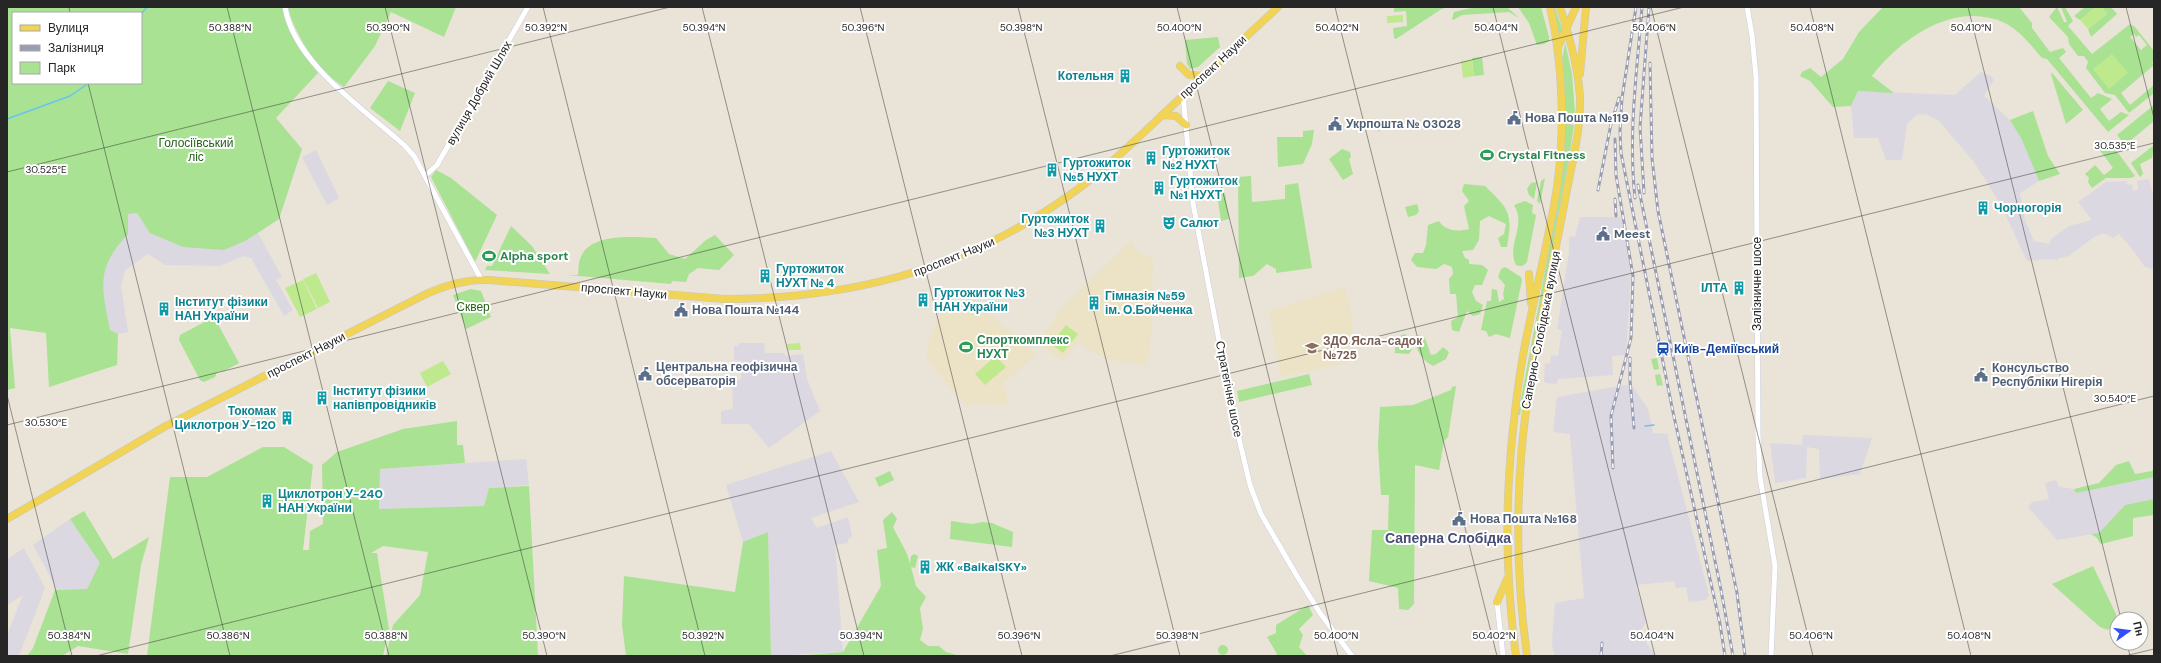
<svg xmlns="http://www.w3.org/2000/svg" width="2161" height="663" font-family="'DM Sans',sans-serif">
<rect width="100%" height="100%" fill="#eae3d7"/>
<path fill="#dbd8e1" d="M1981,72L1991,76L1994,80L1984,96L2010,120L2022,140L2039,181L2020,193L2025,220L2034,241L2049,244L2052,238L2069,226L2092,220L2078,202L2106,182L2126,181L2127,185L2132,184L2133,191L2138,190L2137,181L2149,179L2154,199V270L2144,266L2132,249L2119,234L2113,238L2103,233L2094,237L2069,256L2058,258V260L2046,259L2027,261L2001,205L1974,162L1939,121L1926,114L1916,115L1907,124L1902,160H1886L1878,138H1854L1851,106L1858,91L1955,95Z
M316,150L339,198L327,205L302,157Z
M137,213L151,233L247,240L258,233L282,277L276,280L293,310L284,316L251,258L243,256L220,266L165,265L148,254L125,270L121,285L128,332L118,334L110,331L102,286L105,267L117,245L128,234L127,214Z
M1580,217H1621L1631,274L1626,355L1612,356L1613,375L1558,379L1556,384L1546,383L1544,381L1545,363L1550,364L1551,355L1558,356L1562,330L1557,329L1569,253V241L1570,236L1575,237Z
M739,343H764L765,353H784L785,356L803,354L807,379L820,411L769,448L749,424H721V411L733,409L732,380H741L742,361L734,360V346H738Z
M1631,384L1648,409L1653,433L1667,434L1709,595L1706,600L1689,602L1686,587L1676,588L1674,581L1636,585L1646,622L1639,633L1656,656H1555L1552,644L1555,603L1584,598L1570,434L1553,432L1557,397Z
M1803,435L1872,438L1860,474L1820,479L1819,449L1807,447L1806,478L1775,483L1770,443L1802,445Z
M831,451L859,502L811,518L817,528L848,517L852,537L848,539V543L835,545L843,652L771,656L768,532L743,542L726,485Z
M526,459L529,485L489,488L484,506L379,509L380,469Z
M2154,477V499L2125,505L2099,533L2057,540L2028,507L2032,502L2049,499L2045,483L2056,480L2059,487L2074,489L2076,493Z
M70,519L101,563L87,589L55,590L54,584L33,545Z
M24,548L45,588L20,653L17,656H7V635L23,595L7,605V559Z"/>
<path fill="#ece2c6" d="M1131,240L1136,250L1153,260L1151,338L1147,366L1105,359L1078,342L1063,361L1038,344L1062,308Z
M1345,287L1353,321L1347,363L1281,377L1269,311Z
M961,288L1036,355L1003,383L1009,405L976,403L966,406L926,358L930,335L942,312Z"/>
<path fill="#a9e292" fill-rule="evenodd" d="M7,7H283C287,31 305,53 318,73L276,118L302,149L279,219L247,240L224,250L183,247L150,233L137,213L128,214V234C95,269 102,287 110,330L118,334L117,365L49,387L46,333L10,328L15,388L7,390ZM13,13H141V83H13Z
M288,7H456L444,37L391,12L375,46L344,87C337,82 328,76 322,70C310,57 291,24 288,7Z
M1394,7H1447L1440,10L1396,39L1394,38L1393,28L1407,26L1406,11L1394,12Z
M1476,7H1507L1519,18L1509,12L1462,15L1453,20L1452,19L1454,12Z
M1518,7H1541L1549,37V41L1544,44L1537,45L1529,23Z
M1553,7H1555L1563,32L1560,37Z
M1883,7H2019L2032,23V28L2050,52L2063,48L2066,52L2059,58L2091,98L2098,93L2112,99L2100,109L2109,121L2121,112L2129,115L2108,132L2047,59L2042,58C2031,45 2020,31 2005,23C1955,0 1901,38 1872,76L1894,93L1858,91L1851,106L1833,107L1810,81L1800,76L1802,72L1810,68L1821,77L1843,59L1859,32Z
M2057,7L2064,22H2067L2061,7H2065L2073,21L2068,26L2092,54L2130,24L2135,27L2154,51V61L2152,63L2154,65L2121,93L2130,105L2154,85V93L2129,113L2115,95L2105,93L2086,68L2088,62L2084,56H2078L2069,44L2068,37L2049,17ZM2134,34L2136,37L2139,35L2147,45L2141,50L2130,37Z
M2085,7H2096L2080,20L2074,16Z
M2102,7H2111L2117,14L2091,37L2088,29L2107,14Z
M1218,37L1220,47L1198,67L1190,69L1187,64L1185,40Z
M1565,42L1572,74L1575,112L1569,116L1565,111L1562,61Z
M1482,57L1484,75L1474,76L1472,58Z
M2052,73L2083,110L2066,124L2051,74Z
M388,81L415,93L400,131L370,108Z
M2154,105V121L2125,145L2117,135Z
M2033,111L2048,156L2060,174L2039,181L2022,140L2010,120Z
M1372,120L1381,122L1379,132L1375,127L1368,125Z
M1565,124L1574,125L1569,159L1520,415H1518L1561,185Z
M1314,130L1312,144L1303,164L1278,167L1277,137H1303V131Z
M2110,142L2135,176L2131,178H2106L2092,188L2088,182L2089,178L2085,174L2095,165L2104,175L2113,168L2099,149Z
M2154,145L2152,158L2140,164L2143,174L2140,177L2131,163Z
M1342,149L1350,152L1351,157L1349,159L1353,174L1343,180L1329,159Z
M436,170L451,178L497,215L475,262L431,177Z
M1251,176L1252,202L1285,199V185L1298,183L1312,268L1276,273V269L1267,264L1253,276L1239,278L1238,177Z
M1545,178L1540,204L1537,201L1541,181Z
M1537,182L1534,199L1529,195L1527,189L1531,183Z
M1464,184L1485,186C1509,209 1513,213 1507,247H1501L1498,238L1504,234L1506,224L1489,216L1480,221L1479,240L1473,250L1462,251L1465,258L1469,260V264L1482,265L1488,270L1482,285H1475L1472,292L1476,301L1483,305L1480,314L1473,316L1467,311L1459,332L1452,330L1451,321L1458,317L1456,294H1450L1449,279L1453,274L1452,267L1444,264L1436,269L1417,267L1411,260L1415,253H1423L1426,245L1428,225L1439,221C1445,231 1458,232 1469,229L1464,206L1469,201L1462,191Z
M1225,193L1229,219L1221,221L1217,194Z
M1525,201L1533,205L1532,213L1536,215L1527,262C1524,266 1520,267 1516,265C1506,245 1527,226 1514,205Z
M1417,204L1419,211L1416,215L1408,217L1405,207Z
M511,226L532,246L550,274L485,270L487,266H492Z
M715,235L734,255L719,270L698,268L689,274L686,282L672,281L671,284L567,275H578C579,270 578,264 580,259C589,232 634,237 656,238L669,254L685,259L706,240Z
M1505,267L1521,277L1522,280L1510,338L1496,334L1489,337L1486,331L1481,330L1487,301H1491L1492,289L1497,290L1499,302L1504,299L1503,294L1505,285L1498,277L1501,269Z
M471,289L481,291L491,317L466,329L453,295Z
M214,317L239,363L224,371L217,372L215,377L204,382L200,380L179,340L180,335Z
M1405,334L1409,340L1408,348L1412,349L1409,354L1395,353V346L1400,344L1401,335Z
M1419,335L1425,338L1431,355L1436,354L1443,347L1449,352L1446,359L1433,366C1421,359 1416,351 1415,338Z
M1657,358L1659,369L1654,370L1651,359Z
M1309,374L1312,385L1239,402L1237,391Z
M1660,374L1663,385L1657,386L1655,375Z
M1456,386L1448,437L1444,441L1439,470L1415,465L1414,604L1408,610L1399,609L1398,588L1369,581L1372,530H1388L1389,495H1381L1378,446L1380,407L1413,405L1451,390L1452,387Z
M457,421V445H463L465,463L380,469L379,509L484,506L489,488L529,486L538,656H386L393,625L420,595L428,552L383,546L371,553H377L389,629L383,656H147L170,477H207L263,447H284L313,465L303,550H309L310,531L323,524L322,465L337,452L403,429Z
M2129,461L2135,474L2152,471L2154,468V477L2076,493L2074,489L2099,483L2116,465Z
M890,471L894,480L879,487L875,478Z
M2154,499V515L2133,518V536L2101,544L2096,537L2091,534L2099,533L2125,505Z
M84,511L113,559L149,537L141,565L128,654L78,646L62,656H27L33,648L55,590L87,589L100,563L70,519Z
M892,512L897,519L893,527C898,538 908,552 910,564L911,556L914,554L918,556L915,568L911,567L916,586L926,597L920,608L923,629L920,640L928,646H939L946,652L960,656H797L843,652L881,586L877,550L887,548L883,520Z
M951,521L972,524L982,522L992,523L1013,532L1012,547L950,539Z
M768,532L771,656H626L622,625L624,576L735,592L743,542Z
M2093,566L2116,614V621L2108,630L2100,627L2052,584Z
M1308,605L1313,615L1299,629L1303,635L1299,647L1307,656H1275L1277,654L1267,637L1276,633V625Z
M1218 650a5 5 0 1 1 10 0a5 5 0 1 1-10 0Z"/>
<path fill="#beea8d" d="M2096,7H2102L2107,14L2088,29L2080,20Z
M1403,15V22L1387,23V16Z
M2112,54L2128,73L2109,89L2093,69Z
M1472,60L1474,76L1463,78L1461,61Z
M316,273L330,302L318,308L303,279Z
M303,280L317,309L300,317L285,288Z
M1066,325L1078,334L1063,353L1051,344Z
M800,343L801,350H788L787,344Z
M996,356L1006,367L985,385L975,374Z
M443,361L451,374L427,387L420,373Z"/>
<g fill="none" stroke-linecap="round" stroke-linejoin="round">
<path stroke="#67c4ef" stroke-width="1.5" d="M141,14L147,7
M7,119L70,96L89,83
M1645,426L1654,425"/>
<g stroke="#cdcfe0" stroke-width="6">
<path id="minor" d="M285,7C294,63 364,109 404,145L414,156L481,279
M1747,7L1752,35L1756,77L1758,435L1760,477L1775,566L1771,656
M1183,95L1193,203L1232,409L1250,485L1261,514L1297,576L1320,613L1352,656
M426,175L437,165L528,7
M1497,602L1503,656"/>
</g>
<g stroke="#c7c7c7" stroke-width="8">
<path id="major" d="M1558,47L1576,7
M1180,66L1189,75L1204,76
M1580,74L1586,7
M1561,114L1569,121L1576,118L1580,112
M1162,115L1176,116L1186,125
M1529,274L1531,303
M7,519L164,427L426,294C446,285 466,279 489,280L724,299C859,299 979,265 1086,183C1117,159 1145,131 1173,105C1208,72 1243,40 1278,7
M1497,602L1507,579
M1516,656C1502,554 1506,462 1522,361C1532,303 1548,246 1557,187C1565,131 1563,62 1550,7
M1527,656C1515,567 1515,478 1529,390C1539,324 1554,260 1566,195C1572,163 1581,130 1580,97C1578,66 1569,36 1560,7"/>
</g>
<use href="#minor" stroke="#fff" stroke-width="5"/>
<use href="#major" stroke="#f1d455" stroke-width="7"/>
<g stroke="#9a9db1" stroke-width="3">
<path id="rail" d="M1636,7L1622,98L1620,131L1621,153L1673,412L1720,624L1725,656
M1650,63L1652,158L1658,211L1737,593L1745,656
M1638,185L1721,590L1733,656
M1598,190L1611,124L1619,98
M1644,193L1640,127L1649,7
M1635,198C1628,134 1637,71 1642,7
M1615,199L1616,216
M1630,358V380L1634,428
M1613,468L1611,416L1631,338L1633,276L1616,175L1615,139
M1601,656L1602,643"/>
</g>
<use href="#rail" stroke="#fff" stroke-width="1.5" stroke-dasharray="4.5" stroke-linecap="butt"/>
</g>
<path fill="none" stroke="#262626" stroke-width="1" stroke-opacity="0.45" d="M69,7L70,13M227,7L389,656M385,7L547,656M543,7L705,656M702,7L864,656M860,7L1022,656M1018,7L1180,656M1177,7L1338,656M1335,7L1497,656M1493,7L1655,656M1651,7L1813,656M1810,7L1971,656M1968,7L2121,619M2126,7L2154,118M88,83L230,656M7,172L670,7M7,395L72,656M7,425L1684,7M2127,643L2130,656M96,656L2154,143M1110,656L2154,396M2125,656L2154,649"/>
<defs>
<g id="building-bare" transform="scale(1.08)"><path d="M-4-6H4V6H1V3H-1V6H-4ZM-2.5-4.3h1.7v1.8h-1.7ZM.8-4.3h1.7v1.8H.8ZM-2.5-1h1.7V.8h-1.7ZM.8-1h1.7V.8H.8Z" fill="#0f9aa8" stroke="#fff" stroke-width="2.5" paint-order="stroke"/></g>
<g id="civic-bare" transform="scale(1.08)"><path d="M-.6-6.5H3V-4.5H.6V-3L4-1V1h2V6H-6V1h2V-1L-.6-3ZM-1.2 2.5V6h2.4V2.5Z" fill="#5c6f8a" stroke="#fff" stroke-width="2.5" paint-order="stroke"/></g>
<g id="stadium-bare" transform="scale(1.08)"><path d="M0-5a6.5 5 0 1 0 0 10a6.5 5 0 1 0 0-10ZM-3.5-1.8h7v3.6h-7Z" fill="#2e9e5b" stroke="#fff" stroke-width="2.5" paint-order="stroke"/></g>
<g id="theatre-bare" transform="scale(1.08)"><path d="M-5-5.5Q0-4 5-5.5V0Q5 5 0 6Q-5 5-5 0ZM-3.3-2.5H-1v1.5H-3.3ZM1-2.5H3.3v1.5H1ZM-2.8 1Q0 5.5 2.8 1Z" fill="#0f9aa8" stroke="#fff" stroke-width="2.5" paint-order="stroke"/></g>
<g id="school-bare" transform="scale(1.08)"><path d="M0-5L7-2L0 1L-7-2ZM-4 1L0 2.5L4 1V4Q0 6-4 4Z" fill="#8d6e63" stroke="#fff" stroke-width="2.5" paint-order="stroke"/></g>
<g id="station-bare" transform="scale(1.08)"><path d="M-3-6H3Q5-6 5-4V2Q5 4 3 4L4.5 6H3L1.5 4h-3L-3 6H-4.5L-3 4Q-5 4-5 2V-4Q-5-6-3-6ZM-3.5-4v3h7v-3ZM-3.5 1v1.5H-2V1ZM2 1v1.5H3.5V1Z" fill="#1a4fb4" stroke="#fff" stroke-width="2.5" paint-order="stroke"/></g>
</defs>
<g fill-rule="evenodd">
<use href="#building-bare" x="1125" y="76"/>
<use href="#civic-bare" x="1514" y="118"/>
<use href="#civic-bare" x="1335" y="124"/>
<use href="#stadium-bare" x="1487" y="155"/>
<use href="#building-bare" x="1151" y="158"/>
<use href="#building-bare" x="1052" y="170"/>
<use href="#building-bare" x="1159" y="188"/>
<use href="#building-bare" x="1983" y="208"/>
<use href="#theatre-bare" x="1169" y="223"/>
<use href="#building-bare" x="1100" y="226"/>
<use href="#civic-bare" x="1603" y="234"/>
<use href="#stadium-bare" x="489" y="256"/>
<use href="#building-bare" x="765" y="276"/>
<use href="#building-bare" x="1739" y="288"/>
<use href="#building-bare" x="923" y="300"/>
<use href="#building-bare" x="1094" y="303"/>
<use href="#building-bare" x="164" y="309"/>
<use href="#civic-bare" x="681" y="310"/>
<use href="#stadium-bare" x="966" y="347"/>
<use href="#school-bare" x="1312" y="348"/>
<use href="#station-bare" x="1663" y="349"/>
<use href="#civic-bare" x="645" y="374"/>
<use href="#civic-bare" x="1981" y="375"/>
<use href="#building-bare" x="322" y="398"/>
<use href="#building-bare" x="287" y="418"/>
<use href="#building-bare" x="267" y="501"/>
<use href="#civic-bare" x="1459" y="519"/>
<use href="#building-bare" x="925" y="567"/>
</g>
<g text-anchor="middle" stroke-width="4" stroke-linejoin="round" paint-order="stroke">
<g font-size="12" fill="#262626" stroke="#fff">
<text transform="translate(1213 67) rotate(-43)" y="4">проспект Науки</text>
<text transform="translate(479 93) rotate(-60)" y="4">вулиця Добрий Шлях</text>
<text transform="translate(954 257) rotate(-22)" y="4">проспект Науки</text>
<text transform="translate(1757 284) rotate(-90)" y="4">Залізничне шосе</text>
<text transform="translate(624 291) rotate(5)" y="4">проспект Науки</text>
<text transform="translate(1541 330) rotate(-79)" y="4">Саперно-Слобідська вулиця</text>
<text transform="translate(306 355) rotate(-27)" y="4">проспект Науки</text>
<text transform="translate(1229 389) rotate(79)" y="4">Стратегічне шосе</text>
</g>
<g font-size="12" font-weight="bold" fill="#0d838f" stroke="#fff" text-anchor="start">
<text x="1114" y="80" text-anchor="end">Котельня</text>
<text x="1162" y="155">Гуртожиток<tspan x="1162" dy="14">№2 НУХТ</tspan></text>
<text x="1063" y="167">Гуртожиток<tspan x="1063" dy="14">№5 НУХТ</tspan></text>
<text x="1170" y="185">Гуртожиток<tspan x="1170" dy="14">№1 НУХТ</tspan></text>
<text x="1994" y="212">Чорногорія</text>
<text x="1089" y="223" text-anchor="end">Гуртожиток<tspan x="1089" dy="14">№3 НУХТ</tspan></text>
<text x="1180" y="227">Салют</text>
<text x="776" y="273">Гуртожиток<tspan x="776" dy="14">НУХТ № 4</tspan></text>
<text x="1728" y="292" text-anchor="end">ІЛТА</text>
<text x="934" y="297">Гуртожиток №3<tspan x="934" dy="14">НАН України</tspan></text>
<text x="1105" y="300">Гімназія №59<tspan x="1105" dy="14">ім. О.Бойченка</tspan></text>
<text x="175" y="306">Інститут фізики<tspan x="175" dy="14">НАН України</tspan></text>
<text x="333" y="395">Інститут фізики<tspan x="333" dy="14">напівпровідників</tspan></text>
<text x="276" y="415" text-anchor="end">Токомак<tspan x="276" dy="14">Циклотрон У-120</tspan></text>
<text x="278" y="498">Циклотрон У-240<tspan x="278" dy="14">НАН України</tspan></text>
<text x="936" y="571">ЖК «BaikalSKY»</text>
</g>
<g font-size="12" font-weight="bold" fill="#4e5e75" stroke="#fff" text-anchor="start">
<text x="1525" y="122">Нова Пошта №119</text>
<text x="1346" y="128">Укрпошта № 03028</text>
<text x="1614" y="238">Meest</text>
<text x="692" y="314">Нова Пошта №144</text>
<text x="656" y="371">Центральна геофізична<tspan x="656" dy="14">обсерваторія</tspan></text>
<text x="1992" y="372">Консульство<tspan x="1992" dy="14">Республіки Нігерія</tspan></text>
<text x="1470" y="523">Нова Пошта №168</text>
</g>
<g font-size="12" fill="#246218" stroke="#fff">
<text x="196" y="147">Голосіївський<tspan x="196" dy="14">ліс</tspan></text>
<text x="473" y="311">Сквер</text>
</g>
<g font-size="12" font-weight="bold" fill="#27864d" stroke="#fff" text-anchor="start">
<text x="1498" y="159">Crystal Fitness</text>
<text x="500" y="260">Alpha sport</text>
<text x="977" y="344">Спорткомплекс<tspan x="977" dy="14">НУХТ</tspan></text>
</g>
<g font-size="12" font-weight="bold" fill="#785e54" stroke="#fff" text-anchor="start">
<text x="1323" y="345">ЗДО Ясла-садок<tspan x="1323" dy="14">№725</tspan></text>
</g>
<g font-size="12" font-weight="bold" fill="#164399" stroke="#fff" text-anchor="start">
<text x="1674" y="353">Київ-Деміївський</text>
</g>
<g font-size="14" font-weight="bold" fill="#474d77" stroke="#fff">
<text x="1448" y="543">Саперна Слобідка</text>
</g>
</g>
<g font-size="10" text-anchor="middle" fill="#262626" stroke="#fff" stroke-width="4" stroke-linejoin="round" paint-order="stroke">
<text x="1337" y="31">50.402°N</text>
<text x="1496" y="31">50.404°N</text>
<text x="230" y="31">50.388°N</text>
<text x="388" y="31">50.390°N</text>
<text x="546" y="31">50.392°N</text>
<text x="704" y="31">50.394°N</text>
<text x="863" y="31">50.396°N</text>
<text x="1021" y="31">50.398°N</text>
<text x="1179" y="31">50.400°N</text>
<text x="1654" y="31">50.406°N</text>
<text x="1812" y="31">50.408°N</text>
<text x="1971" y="31">50.410°N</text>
<text x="2115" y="149">30.535°E</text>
<text x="46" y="173">30.525°E</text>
<text x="2115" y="402">30.540°E</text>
<text x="46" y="426">30.530°E</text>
<text x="69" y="639">50.384°N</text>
<text x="228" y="639">50.386°N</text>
<text x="386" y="639">50.388°N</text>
<text x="544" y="639">50.390°N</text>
<text x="703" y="639">50.392°N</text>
<text x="861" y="639">50.394°N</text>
<text x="1019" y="639">50.396°N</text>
<text x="1177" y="639">50.398°N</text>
<text x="1336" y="639">50.400°N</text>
<text x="1494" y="639">50.402°N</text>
<text x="1652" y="639">50.404°N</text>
<text x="1811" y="639">50.406°N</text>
<text x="1969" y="639">50.408°N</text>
</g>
<rect width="2161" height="663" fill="none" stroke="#262626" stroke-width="16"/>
<rect x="12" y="12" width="130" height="72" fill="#ffffff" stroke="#a8a8a8"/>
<rect x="20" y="25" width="20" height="6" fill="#f1d455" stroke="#a8a8a8"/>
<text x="48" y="32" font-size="12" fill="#262626">Вулиця</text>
<rect x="20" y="45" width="20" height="6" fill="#9a9db1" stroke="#a8a8a8"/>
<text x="48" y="52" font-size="12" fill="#262626">Залізниця</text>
<rect x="20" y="62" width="20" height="12" fill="#a9e292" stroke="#a8a8a8"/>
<text x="48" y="72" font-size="12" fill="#262626">Парк</text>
<g transform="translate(2129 631) rotate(76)"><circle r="19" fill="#ffffff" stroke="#a8a8a8"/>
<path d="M0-3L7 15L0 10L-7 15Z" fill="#334efb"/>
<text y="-6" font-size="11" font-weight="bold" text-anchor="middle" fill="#262626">Пн</text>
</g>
</svg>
